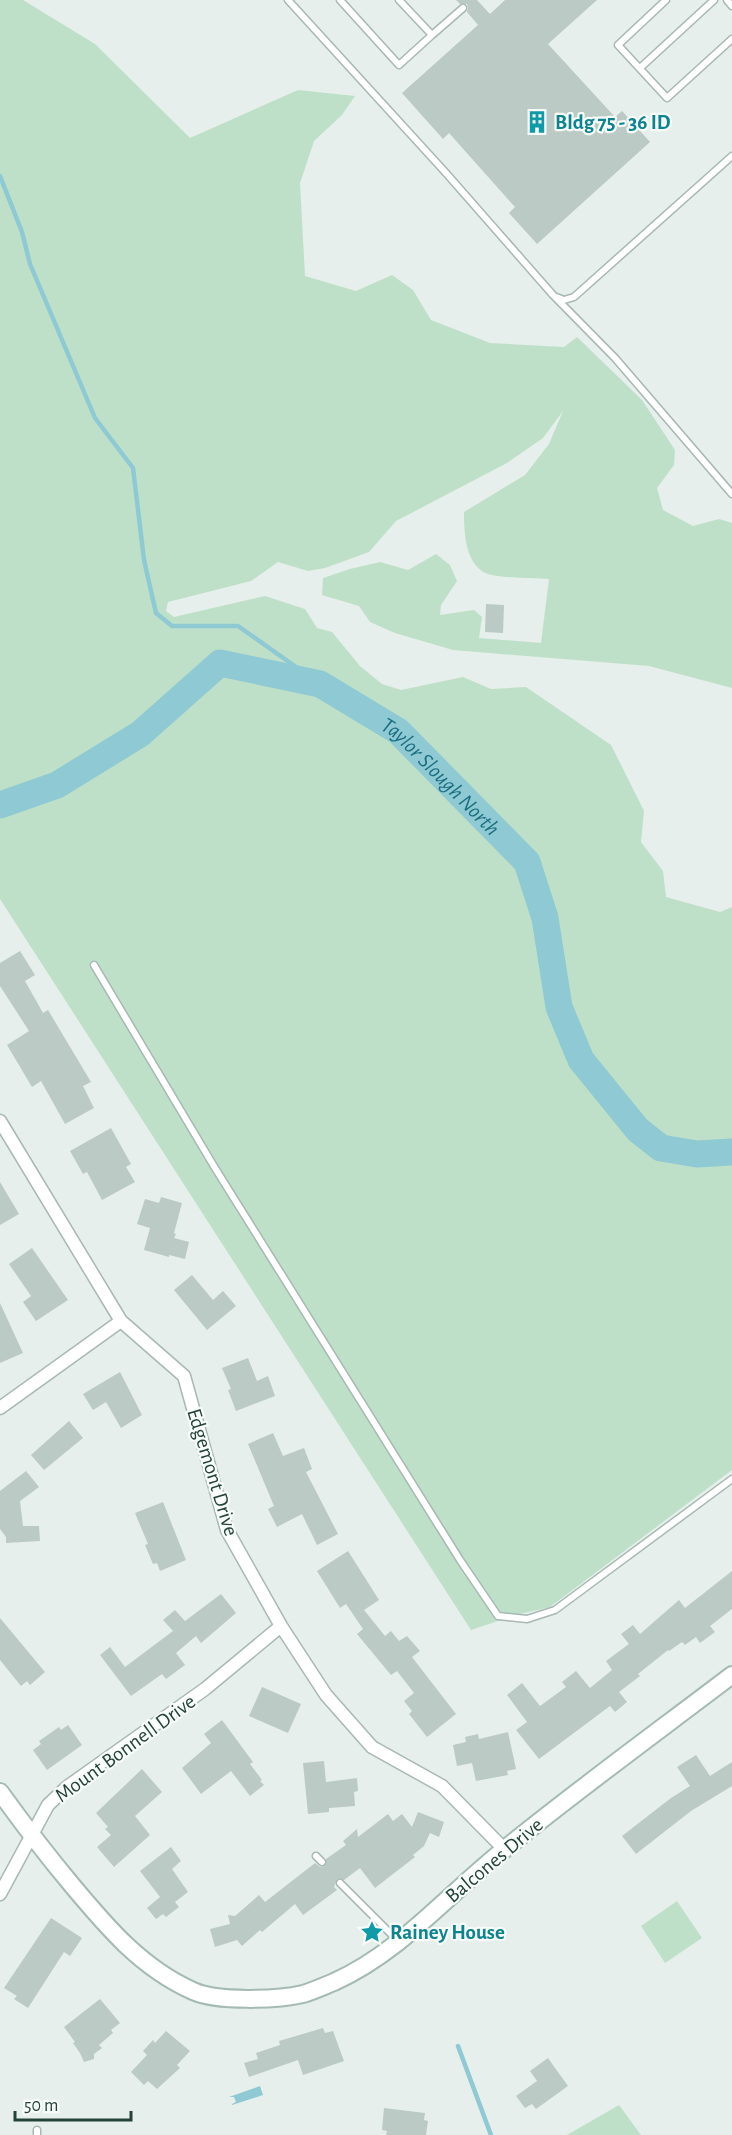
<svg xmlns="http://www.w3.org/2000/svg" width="732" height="2135" font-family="'Alegreya Sans',sans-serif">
<rect width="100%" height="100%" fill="#e6efeb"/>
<path fill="#bfe0c8" d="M0,0H23L95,44L190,138L298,90L355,96L342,115L314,141L300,183L305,276L356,291L392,275L413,290L431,320L490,343L564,347L577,337L642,400L675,450L674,465L657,488L663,510L693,526L719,519L732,523V688L649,666L453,650L395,633L370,622L359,606L322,595L323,578L350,569L380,562L408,570L436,554L450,565L457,581L441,605L440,615L474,610L482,617L479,638L541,643L549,579C535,578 499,578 488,574C465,566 464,532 464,512L525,475L549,444L563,411L543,438L507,463L396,521L369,552L325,568L308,571L278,562L251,581L168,602L166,611L174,617L265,596L305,609L317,628L332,632L360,666L382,684L401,690L463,677L491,689L526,687L611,745L644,811L641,842L663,871L666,897L720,912L732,907V1470L550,1607L516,1615L471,1630L0,899Z
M677,1901L702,1938L665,1963L641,1926Z
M619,2105L641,2135H567Z"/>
<path fill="#8ec9d4" d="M260,2086L263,2095L232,2105V2104L236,2102L234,2097H229Z"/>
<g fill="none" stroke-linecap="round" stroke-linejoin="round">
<path stroke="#8ec9d4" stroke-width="4.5" d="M0,176L22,232L30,264L95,418L133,468L144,560L156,613L172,626H238L320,684
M458,2046L491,2135"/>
<path stroke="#8ec9d4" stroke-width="27" id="s1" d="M0,805L57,785L140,734L220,663L320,684L398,731L527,862L545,918L559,1007L581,1060L638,1130L661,1148L697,1154L732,1152"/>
</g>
<path fill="#bbcac4" d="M456,0H477L490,14L505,0H597L548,44L615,117L622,111L650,142L537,244L509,213L515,207L449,133L443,139L402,93L478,25L467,12L468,8L467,4H460Z
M486,604L504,605L503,633L485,632Z
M20,951L35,975L25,981L43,1013L48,1010L91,1082L83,1086L94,1108L65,1124L41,1081L32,1087L7,1045L29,1031L0,986V963Z
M111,1128L131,1164L126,1167L135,1182L102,1200L87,1172L83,1174L70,1151Z
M0,1182L19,1214L0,1225Z
M161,1197L182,1203L174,1233L176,1234L174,1238L189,1242L185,1259L169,1255V1257L144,1250L150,1228L137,1224L145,1199L159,1203Z
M32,1248L68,1300L36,1321L23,1302L31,1296L9,1264Z
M192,1275L213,1300L223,1291L236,1306L207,1330L174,1290Z
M0,1303L23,1353L0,1363Z
M248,1358L257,1381L268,1376L275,1396L236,1411L228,1390L231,1389L222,1368Z
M120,1372L142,1415L121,1428L106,1402L93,1410L83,1394Z
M69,1421L83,1438L44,1470L31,1455Z
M273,1433L283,1456L304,1448L312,1469L306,1472L338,1534L317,1545L302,1514L277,1527L268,1509L274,1506L248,1444Z
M26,1471L39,1487L20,1501L23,1526H39L40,1541L6,1543V1537L0,1529V1491Z
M163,1502L186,1560L160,1571L157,1563L153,1564L145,1545L148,1544L135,1513Z
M348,1551L379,1600L364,1610L385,1636L391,1631L399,1641L407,1636L420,1651L412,1657L456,1714L427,1737L409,1714L412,1711L404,1701L414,1693L397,1671L391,1675L357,1634L363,1629L346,1604L340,1608L317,1571Z
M732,1571V1609L710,1626L715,1632L700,1643L696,1637L685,1645L682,1642L669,1651L668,1650L638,1674L640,1676L619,1692L627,1702L615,1712L610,1706L539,1759L516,1730L527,1722L507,1695L522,1683L540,1706L566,1687L562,1682L576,1671L590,1688L612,1670L606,1661L629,1644L621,1634L633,1625L640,1634L679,1600L685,1608Z
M221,1594L236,1613L201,1643L196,1636L176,1653L185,1665L166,1679L162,1674L131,1696L100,1655L110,1647L125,1667L173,1631L163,1620L175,1610L185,1621Z
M0,1618L45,1672L30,1685L27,1681L21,1686L0,1660Z
M262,1687L301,1704L288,1733L249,1716Z
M222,1720L253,1762L250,1764L262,1780L260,1781L264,1785L250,1796L231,1771L201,1794L182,1768L211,1743L204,1734Z
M68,1725L82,1745L47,1770L33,1750L41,1744L39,1741L59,1727L61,1730Z
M508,1732L516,1769L507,1771L508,1775L476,1781L472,1763L457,1766L453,1745L466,1742L465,1737L478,1734L479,1739Z
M696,1755L710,1776L732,1762V1786L691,1811L636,1854L622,1836L671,1798L690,1786L677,1767Z
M324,1761L326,1782L357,1778L358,1791L354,1792L355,1806L329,1808V1812L308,1814L303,1763Z
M142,1769L162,1792L135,1816L150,1835L114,1867L97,1847L111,1835L105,1829L108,1827L96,1813Z
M418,1812L444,1822L439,1837L430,1833L424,1846L413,1855L415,1857L375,1888L360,1868L344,1880L337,1879L334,1887L337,1890L303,1915L295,1904L262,1932L260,1930L242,1946L237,1940L215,1947L210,1929L230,1924L228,1915L235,1916L259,1895L265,1902L315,1863L320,1867L325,1866L326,1859L346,1845L343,1841L357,1829L358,1837L388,1814L393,1821L402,1814L412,1827Z
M171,1847L181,1861L172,1869L188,1892L175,1902L179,1907L166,1917L163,1914L156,1919L147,1908L160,1897L140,1871Z
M51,1918L82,1938L70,1956L64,1952L28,2008L14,1999L17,1996L4,1988Z
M100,1999L120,2023L111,2030L113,2033L99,2045L102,2048L94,2054V2059L84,2062L80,2053L73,2043L75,2042L64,2027Z
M323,2028L325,2033L333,2031L344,2061L303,2075L298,2060L249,2077L244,2063L258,2059L256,2053L280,2045L279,2041Z
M166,2031L190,2051L177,2065L180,2068L157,2089L148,2081L144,2085L131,2072L147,2055L143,2051L153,2040L155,2043Z
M548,2058L568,2086L536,2109L532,2104L525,2108L516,2096L537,2081L530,2071Z
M384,2108L425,2113L424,2120L428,2121L426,2135H386L387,2131L382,2130Z"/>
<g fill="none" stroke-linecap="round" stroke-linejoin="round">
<g stroke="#a8b8b2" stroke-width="9">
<path id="lane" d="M288,0L446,173L553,295L615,358L732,494
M340,0L399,65L432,35L399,0
M666,0L618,45L667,98L732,39
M727,0L732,6
M432,35L463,8
M640,68L714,0
M556,297L564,300L574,297L732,156
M94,965L215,1168L460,1560L498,1616L527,1619L555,1610L732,1479
M316,1856L322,1862
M340,1883L398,1941
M37,2135V2130"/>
</g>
<g stroke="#a8b8b2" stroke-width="15">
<path id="street" d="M0,1121L121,1321L184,1376L227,1530L281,1626L326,1695L372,1747L442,1786L504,1849
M0,1408L121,1321
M0,1894L48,1805L67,1787L205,1689L281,1626"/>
</g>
<g stroke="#a4bbb3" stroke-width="20">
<path id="secondary" d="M0,1792C23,1824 46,1854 71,1884C106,1926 141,1968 193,1991C217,2002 277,2000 303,1994C313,1991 324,1986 334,1982C401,1952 449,1893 506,1848C580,1788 657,1732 732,1675"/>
</g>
<use href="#lane" stroke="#fff" stroke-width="6"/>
<use href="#street" stroke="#fff" stroke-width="12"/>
<use href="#secondary" stroke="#fff" stroke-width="16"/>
</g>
<defs>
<g id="building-bare" transform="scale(1.8)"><path d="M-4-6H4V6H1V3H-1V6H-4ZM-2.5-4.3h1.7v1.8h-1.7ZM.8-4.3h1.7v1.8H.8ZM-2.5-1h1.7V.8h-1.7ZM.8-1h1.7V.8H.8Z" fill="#0f9aa8" stroke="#f7fbf9" stroke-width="2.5" paint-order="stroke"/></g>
<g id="sight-bare" transform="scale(1.8)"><path d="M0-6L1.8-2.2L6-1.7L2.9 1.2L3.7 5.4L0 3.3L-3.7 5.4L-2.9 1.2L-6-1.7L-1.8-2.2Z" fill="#0f9aa8" stroke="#f7fbf9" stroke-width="2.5" paint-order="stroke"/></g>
</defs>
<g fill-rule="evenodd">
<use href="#building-bare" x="537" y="122"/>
<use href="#sight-bare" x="372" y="1932"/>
</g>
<g text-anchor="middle" stroke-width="4.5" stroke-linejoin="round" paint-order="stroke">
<g font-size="21" font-weight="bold" fill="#0d838f" stroke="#f7fbf9" text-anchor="start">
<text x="555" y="129">Bldg 75 - 36 ID</text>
<text x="390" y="1939">Rainey House</text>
</g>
<g font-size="21" fill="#24423a" stroke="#f7fbf9">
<text transform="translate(213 1472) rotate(73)" y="7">Edgemont Drive</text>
<text transform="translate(125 1748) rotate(-36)" y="7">Mount Bonnell Drive</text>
<text transform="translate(494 1860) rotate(-40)" y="7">Balcones Drive</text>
</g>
<g font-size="22" font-style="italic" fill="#1c6f80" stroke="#f7fbf9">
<text dy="8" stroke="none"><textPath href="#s1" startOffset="520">Taylor Slough North</textPath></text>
</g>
</g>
<path d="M15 2111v9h116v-9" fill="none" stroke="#24423a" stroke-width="3"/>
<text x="24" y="2111" font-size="18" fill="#24423a" stroke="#f7fbf9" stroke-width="4.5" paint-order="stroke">50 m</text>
</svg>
